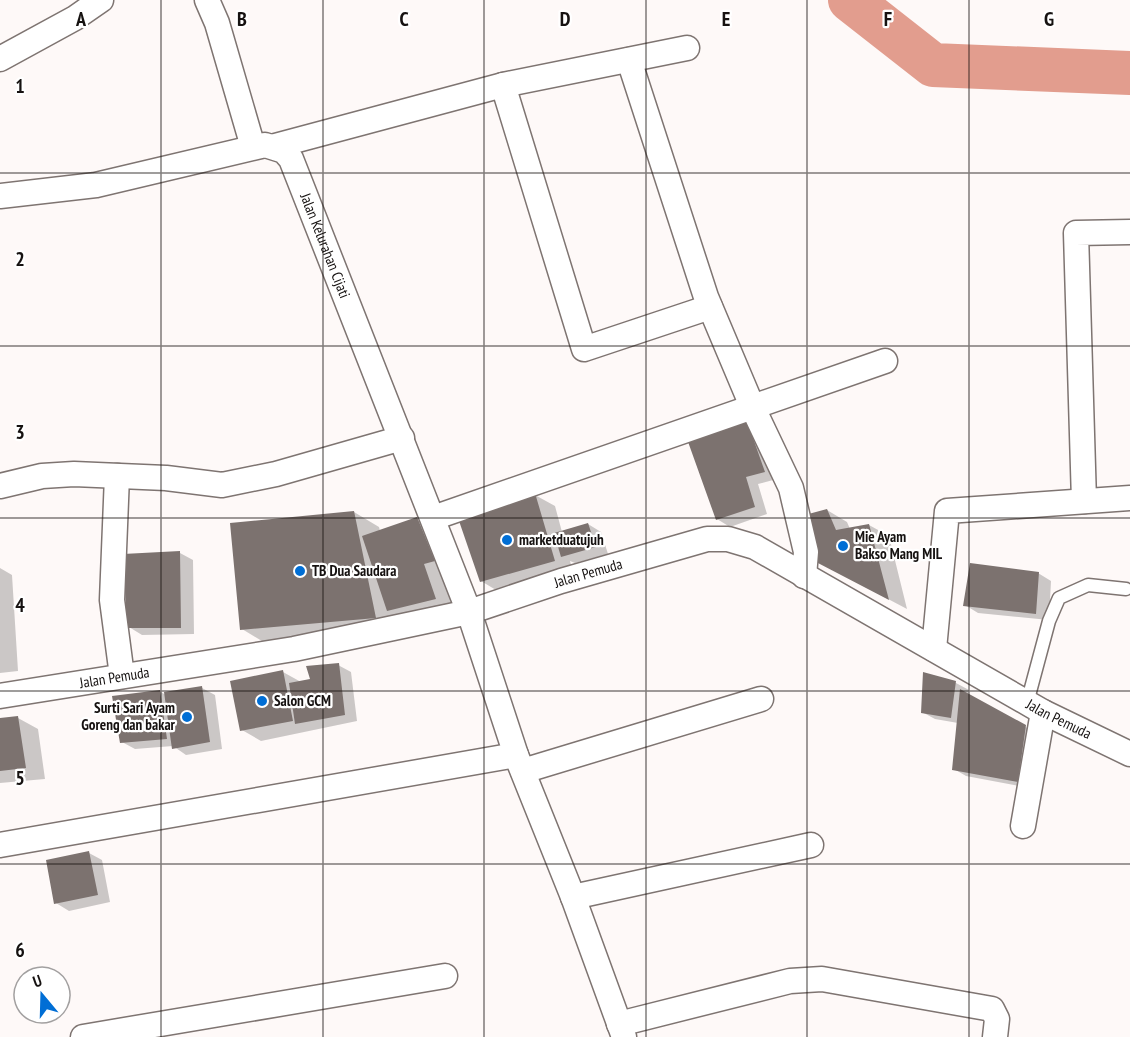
<svg xmlns="http://www.w3.org/2000/svg" width="1130" height="1037" font-family="'PT Sans Narrow',sans-serif">
<rect width="100%" height="100%" fill="#fef9f8"/>
<path fill="#0003" d="M747,423L777,479L758,484L767,514L730,527L717,519Z
M535,495L555,506L562,532L588,524L601,532L608,554L575,563L570,561L573,572L501,593L481,581Z
M827,510L847,522L850,529L869,525L889,536L907,609L837,572Z
M354,512L379,527L380,531L416,519L436,530L443,575L454,609L267,644L242,629Z
M180,553L193,560L194,634L142,635L129,627Z
M0,568L12,575L18,671L0,673Z
M1038,573L1051,581L1049,620L978,613L965,605Z
M338,665L351,672L357,721L261,741L242,730L283,672L301,682L312,680Z
M924,674L956,683L969,690L968,695L1038,734L1030,788L966,776L954,769L958,723L935,719L922,712Z
M202,688L215,695L222,749L186,755L173,746L135,749L122,742L159,691L166,695Z
M18,718L38,729L45,779L0,783V720Z
M89,853L102,860L110,902L69,911L56,903Z"/>
<g fill="none" stroke-linecap="round" stroke-linejoin="round">
<path stroke="#e29d8e" stroke-width="44" d="M850,0L933,65L1130,73"/>
</g>
<path fill="#7c726f" d="M747,421L765,472L746,477L755,507L716,520L687,439Z
M535,493L555,561L480,582L458,518Z
M827,509L836,530L869,524L889,600L816,562L801,516Z
M354,511L376,618L240,630L230,523Z
M417,517L435,561L424,564L436,599L387,611L362,536Z
M588,523L596,547L561,557L554,533Z
M180,551L181,628H127L123,554Z
M970,563L1039,572L1036,614L963,606Z
M339,663L345,715L295,724L289,683L310,679L306,666Z
M283,670L293,721L240,731L230,681Z
M923,672L956,681L951,718L921,713Z
M202,686L210,742L172,749L164,692Z
M960,689L1026,725L1018,782L952,770Z
M160,690L167,739L120,743L112,696Z
M18,716L26,768L0,771V718Z
M89,851L98,895L54,904L46,860Z"/>
<g fill="none" stroke-linecap="round" stroke-linejoin="round">
<g stroke="#7e7471" stroke-width="15">
<path id="service" d="M1027,703L1049,621L1059,598L1088,585L1126,589"/>
</g>
<g stroke="#7e7471" stroke-width="27">
<g id="minor">
<path d="M207,0L217,23L253,147"/>
<path d="M0,59L75,18L101,0"/>
<path d="M629,60L706,297L752,406L791,488L806,552L804,576"/>
<path d="M503,85L584,349L710,307"/>
<path d="M275,146L503,85L687,48"/>
<path id="s1" d="M0,196L96,185L265,145L284,151L291,159L469,612L516,755L573,897L624,1037"/>
<path d="M117,476L112,600L122,676"/>
<path d="M0,486L42,476L74,474L166,478L222,485L276,474L402,438"/>
<path d="M1084,501L1076,233L1130,232"/>
<path d="M433,518L885,361"/>
<path d="M934,649L947,511L1130,498"/>
<path id="s2" d="M0,696L294,649L469,612L561,581L707,539H728L755,547L1043,712L1130,754"/>
<path d="M523,771L761,699"/>
<path d="M1023,826L1043,712"/>
<path d="M0,845L516,755"/>
<path d="M573,897L811,845"/>
<path d="M619,1024L790,981L822,979L992,1009L997,1019L995,1037"/>
<path d="M83,1037L445,976"/>
</g>
</g>
<use href="#service" stroke="#fff" stroke-width="12"/>
<use href="#minor" stroke="#fff" stroke-width="24"/>
</g>
<path fill="none" stroke="#161211" stroke-width="1.5" stroke-opacity="0.55" d="M161,0V1037M323,0V1037M484,0V1037M646,0V1037M807,0V1037M969,0V1037M0,173H1130M0,346H1130M0,518H1130M0,691H1130M0,864H1130"/>
<g fill="#006ed5" stroke="#fff" stroke-width="2">
<circle cx="507" cy="540" r="6"/>
<circle cx="843" cy="546" r="6"/>
<circle cx="300" cy="571" r="6"/>
<circle cx="262" cy="701" r="6"/>
<circle cx="187" cy="717" r="6"/>
</g>
<g text-anchor="middle" stroke-width="4.5" stroke-linejoin="round" paint-order="stroke">
<g font-size="15" fill="#161211" stroke="#fff">
<text dy="5" stroke="none"><textPath href="#s1" startOffset="394">Jalan Kelurahan Cijati</textPath></text>
<text dy="5" stroke="none"><textPath href="#s2" startOffset="602">Jalan Pemuda</textPath></text>
<text dy="5" stroke="none"><textPath href="#s2" startOffset="116">Jalan Pemuda</textPath></text>
<text dy="5" stroke="none"><textPath href="#s2" startOffset="1124">Jalan Pemuda</textPath></text>
</g>
<g font-size="15" font-weight="bold" fill="#161211" stroke="#fff" text-anchor="start">
<text x="855" y="542">Mie Ayam<tspan x="855" dy="17">Bakso Mang MIL</tspan></text>
<text x="519" y="545">marketduatujuh</text>
<text x="312" y="576">TB Dua Saudara</text>
<text x="274" y="706">Salon GCM</text>
<text x="175" y="713" text-anchor="end">Surti Sari Ayam<tspan x="175" dy="17">Goreng dan bakar</tspan></text>
</g>
</g>
<g font-size="20" text-anchor="middle" font-weight="bold" fill="#161211" stroke="#fff" stroke-width="4.5" stroke-linejoin="round" paint-order="stroke">
<text x="81" y="26">A</text>
<text x="242" y="26">B</text>
<text x="404" y="26">C</text>
<text x="565" y="26">D</text>
<text x="726" y="26">E</text>
<text x="888" y="26">F</text>
<text x="1049" y="26">G</text>
<text x="20" y="93">1</text>
<text x="20" y="266">2</text>
<text x="20" y="439">3</text>
<text x="20" y="612">4</text>
<text x="20" y="785">5</text>
<text x="20" y="957">6</text>
</g>
<g transform="translate(42 995) rotate(341)"><circle r="28" fill="#ffffff" stroke="#a2a0a0" stroke-width="1.5"/>
<path d="M0-4.5L10 22L0 15L-10 22Z" fill="#006ed5"/>
<text y="-9" font-size="16" font-weight="bold" text-anchor="middle" fill="#161211">U</text>
</g>
</svg>
